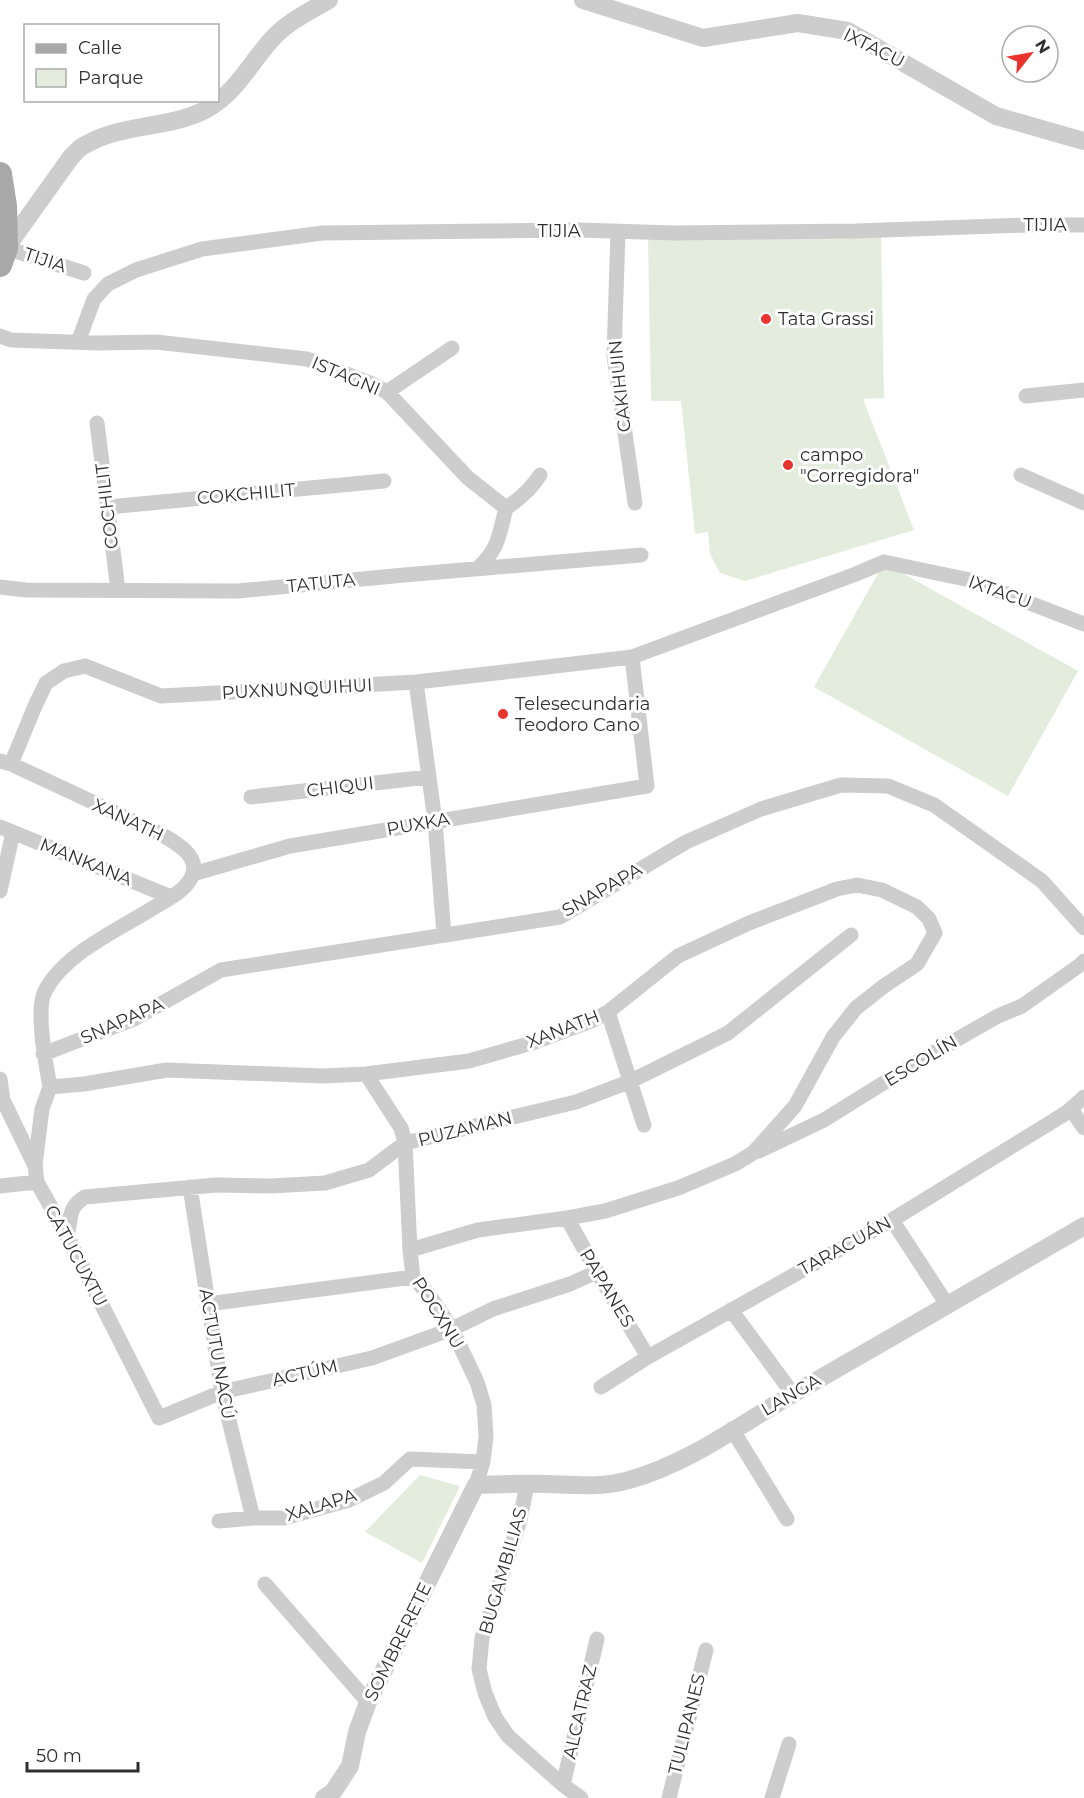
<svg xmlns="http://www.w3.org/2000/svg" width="1084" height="1798" font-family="Montserrat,sans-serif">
<rect width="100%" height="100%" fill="#fff"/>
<path fill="#e4eddd" d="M881,237L884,398L863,399L914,530L745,581L720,573L710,554L708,532L695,534L681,401H651L648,239Z
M884,563L1078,671L1008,796L814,687Z
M420,1475L460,1486L422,1563L365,1532Z"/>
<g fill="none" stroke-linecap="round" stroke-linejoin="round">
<path stroke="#cdcdcd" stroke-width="15" d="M618,232L614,356L635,503
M6,248L84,273
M0,336L11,340L98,343L156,342L307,359L370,383L387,392L468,478L506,508
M78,342L94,299L108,284L136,270L202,249L323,233L579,230L674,233L856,231L1027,225H1084
M387,392L452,348
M1026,396L1084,390
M97,423L118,590
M1021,475L1084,503
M108,507L384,481
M506,508C520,499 531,489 540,475
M477,569C499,549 499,535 506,508
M0,587L26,590L238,591L404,575L641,555
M416,682L435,821L444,935
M0,761L11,764L159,833C173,841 201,855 192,876C186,891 166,900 153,908C118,930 65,953 45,991C35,1010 46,1065 50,1087L84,1084L167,1070L323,1076L366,1074L469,1061L535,1042L591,1021L608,1012L678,956L749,923L837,889L857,885L882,890L917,907L929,919L935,933L917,964L884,986L856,1008L833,1037L795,1106L753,1153L735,1164L678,1188L605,1211L567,1218L478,1230L410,1250
M11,764L35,706L46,683L64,671L85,666L161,696L416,682L513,671L632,657L856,574L884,562L970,580L1084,624
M251,797L428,777
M0,827L171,897
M193,874L290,846L647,786L632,657
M0,891L13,832
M608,1012L644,1125
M43,1054L134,1019L221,970L560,917L686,842L761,809L841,785L888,786L934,805L1042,881L1084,928
M366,1074L401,1128L405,1143L410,1250L413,1277L429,1295L452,1329L477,1382L484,1405L486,1436L483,1462L476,1485
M0,1079L3,1100L34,1164
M50,1087L42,1109L35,1165L37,1182L67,1236L159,1418L222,1392L372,1358L452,1329L493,1309L570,1284L597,1272
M1071,1109L1084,1128
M759,1151L824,1120L919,1061L998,1016L1022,1006L1080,965L1084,961
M0,1186L37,1182
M190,1187L222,1392L253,1518
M567,1218L597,1272L648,1357
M892,1220L948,1306
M67,1236C72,1218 67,1208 85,1197L216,1185L271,1186L325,1183L369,1170L405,1143L576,1102L631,1081L728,1033L851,935
M207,1304L413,1277
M731,1310L793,1394
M601,1387L648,1357L892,1220L1066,1113L1084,1097
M732,1429L787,1519
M527,1484L520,1520L482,1638L479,1669L485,1693L495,1717L508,1736L563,1785L581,1798
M219,1521L253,1518H284L349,1500L384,1483L410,1459L483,1462
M265,1584L368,1702
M563,1785L597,1639
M669,1798L706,1650
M772,1798L789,1744"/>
<path stroke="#cdcdcd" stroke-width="18" d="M583,0L703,38L798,23L848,31L996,116L1084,141
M6,248L71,157C75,153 80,147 85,145C122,123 170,129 207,109C236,93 251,62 272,39C287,22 310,11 329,0
M324,1798L333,1792L350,1766L357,1732L368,1702L476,1485C500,1484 524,1483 548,1484C575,1485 603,1488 629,1480C688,1464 741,1424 793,1394C890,1338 987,1283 1084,1226"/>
<path stroke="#a8a8a8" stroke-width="24" d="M0,174L5,206L6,248L0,265"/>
</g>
<g fill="#e9332f" stroke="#fff" stroke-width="2">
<circle cx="766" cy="319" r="6"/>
<circle cx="788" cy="465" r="6"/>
<circle cx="503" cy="714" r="6"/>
</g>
<g text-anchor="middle" stroke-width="6" stroke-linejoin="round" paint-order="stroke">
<g font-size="18" fill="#303030" stroke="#fff">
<text transform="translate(874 48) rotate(27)" y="6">IXTACU</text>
<text x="1045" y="231">TIJIA</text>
<text x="559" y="237">TIJIA</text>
<text transform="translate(45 260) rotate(18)" y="6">TIJIA</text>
<text transform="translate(346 376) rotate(23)" y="6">ISTAGNI</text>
<text transform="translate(620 386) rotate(-96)" y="6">CAKIHUIN</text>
<text transform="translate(246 494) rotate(-5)" y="6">COKCHILIT</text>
<text transform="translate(107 506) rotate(-97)" y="6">COCHILIT</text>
<text transform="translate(321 583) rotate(-6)" y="6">TATUTA</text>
<text transform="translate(1000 592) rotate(20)" y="6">IXTACU</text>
<text transform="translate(297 689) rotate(-3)" y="6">PUXNUNQUIHUI</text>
<text transform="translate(340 787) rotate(-7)" y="6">CHIQUI</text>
<text transform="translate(128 820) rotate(25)" y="6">XANATH</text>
<text transform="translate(418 824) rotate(-10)" y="6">PUXKA</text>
<text transform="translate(86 862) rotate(22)" y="6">MANKANA</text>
<text transform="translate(602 890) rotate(-30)" y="6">SNAPAPA</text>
<text transform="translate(122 1021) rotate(-24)" y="6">SNAPAPA</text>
<text transform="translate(563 1029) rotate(-21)" y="6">XANATH</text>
<text transform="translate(921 1061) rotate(-31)" y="6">ESCOLÍN</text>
<text transform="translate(465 1129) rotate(-14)" y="6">PUZAMAN</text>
<text transform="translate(845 1246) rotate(-29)" y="6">TARACUÁN</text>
<text transform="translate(76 1256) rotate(62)" y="6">CATUCUXTU</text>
<text transform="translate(607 1288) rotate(59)" y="6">PAPANES</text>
<text transform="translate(438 1313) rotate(58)" y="6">POCXNU</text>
<text transform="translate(217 1354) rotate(80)" y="6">ACTUTU NACÚ</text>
<text transform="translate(305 1373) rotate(-13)" y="6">ACTÚM</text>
<text transform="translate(791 1395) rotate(-30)" y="6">LANGA</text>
<text transform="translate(321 1505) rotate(-17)" y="6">XALAPA</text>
<text transform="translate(503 1571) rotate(-74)" y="6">BUGAMBILIAS</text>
<text transform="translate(398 1642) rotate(-64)" y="6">SOMBRERETE</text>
<text transform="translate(580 1712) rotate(-77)" y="6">ALCATRAZ</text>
<text transform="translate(687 1724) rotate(-76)" y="6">TULIPANES</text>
</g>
<g font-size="18" fill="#303030" stroke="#fff" text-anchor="start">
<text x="778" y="325">Tata Grassi</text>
<text x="800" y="461">campo<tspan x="800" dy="21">"Corregidora"</tspan></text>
<text x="515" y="710">Telesecundaria<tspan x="515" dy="21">Teodoro Cano</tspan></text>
</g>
</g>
<rect x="24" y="24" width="195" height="78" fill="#ffffff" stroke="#acacac" stroke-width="1.5"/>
<rect x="36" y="44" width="30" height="9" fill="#a8a8a8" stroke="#acacac" stroke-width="1.5"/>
<text x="78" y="54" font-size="18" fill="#303030">Calle</text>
<rect x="36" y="69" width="30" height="18" fill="#e4eddd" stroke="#acacac" stroke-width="1.5"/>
<text x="78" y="84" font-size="18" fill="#303030">Parque</text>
<g transform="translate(1030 54) rotate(59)"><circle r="28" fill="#ffffff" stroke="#acacac" stroke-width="1.5"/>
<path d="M0-4.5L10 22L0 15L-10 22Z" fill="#e9332f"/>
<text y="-9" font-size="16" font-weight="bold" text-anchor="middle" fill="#303030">N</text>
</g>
<path d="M27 1762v9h111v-9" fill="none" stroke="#303030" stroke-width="3"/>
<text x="36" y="1762" font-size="18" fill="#303030" stroke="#ffffff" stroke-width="4.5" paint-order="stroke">50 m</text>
</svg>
